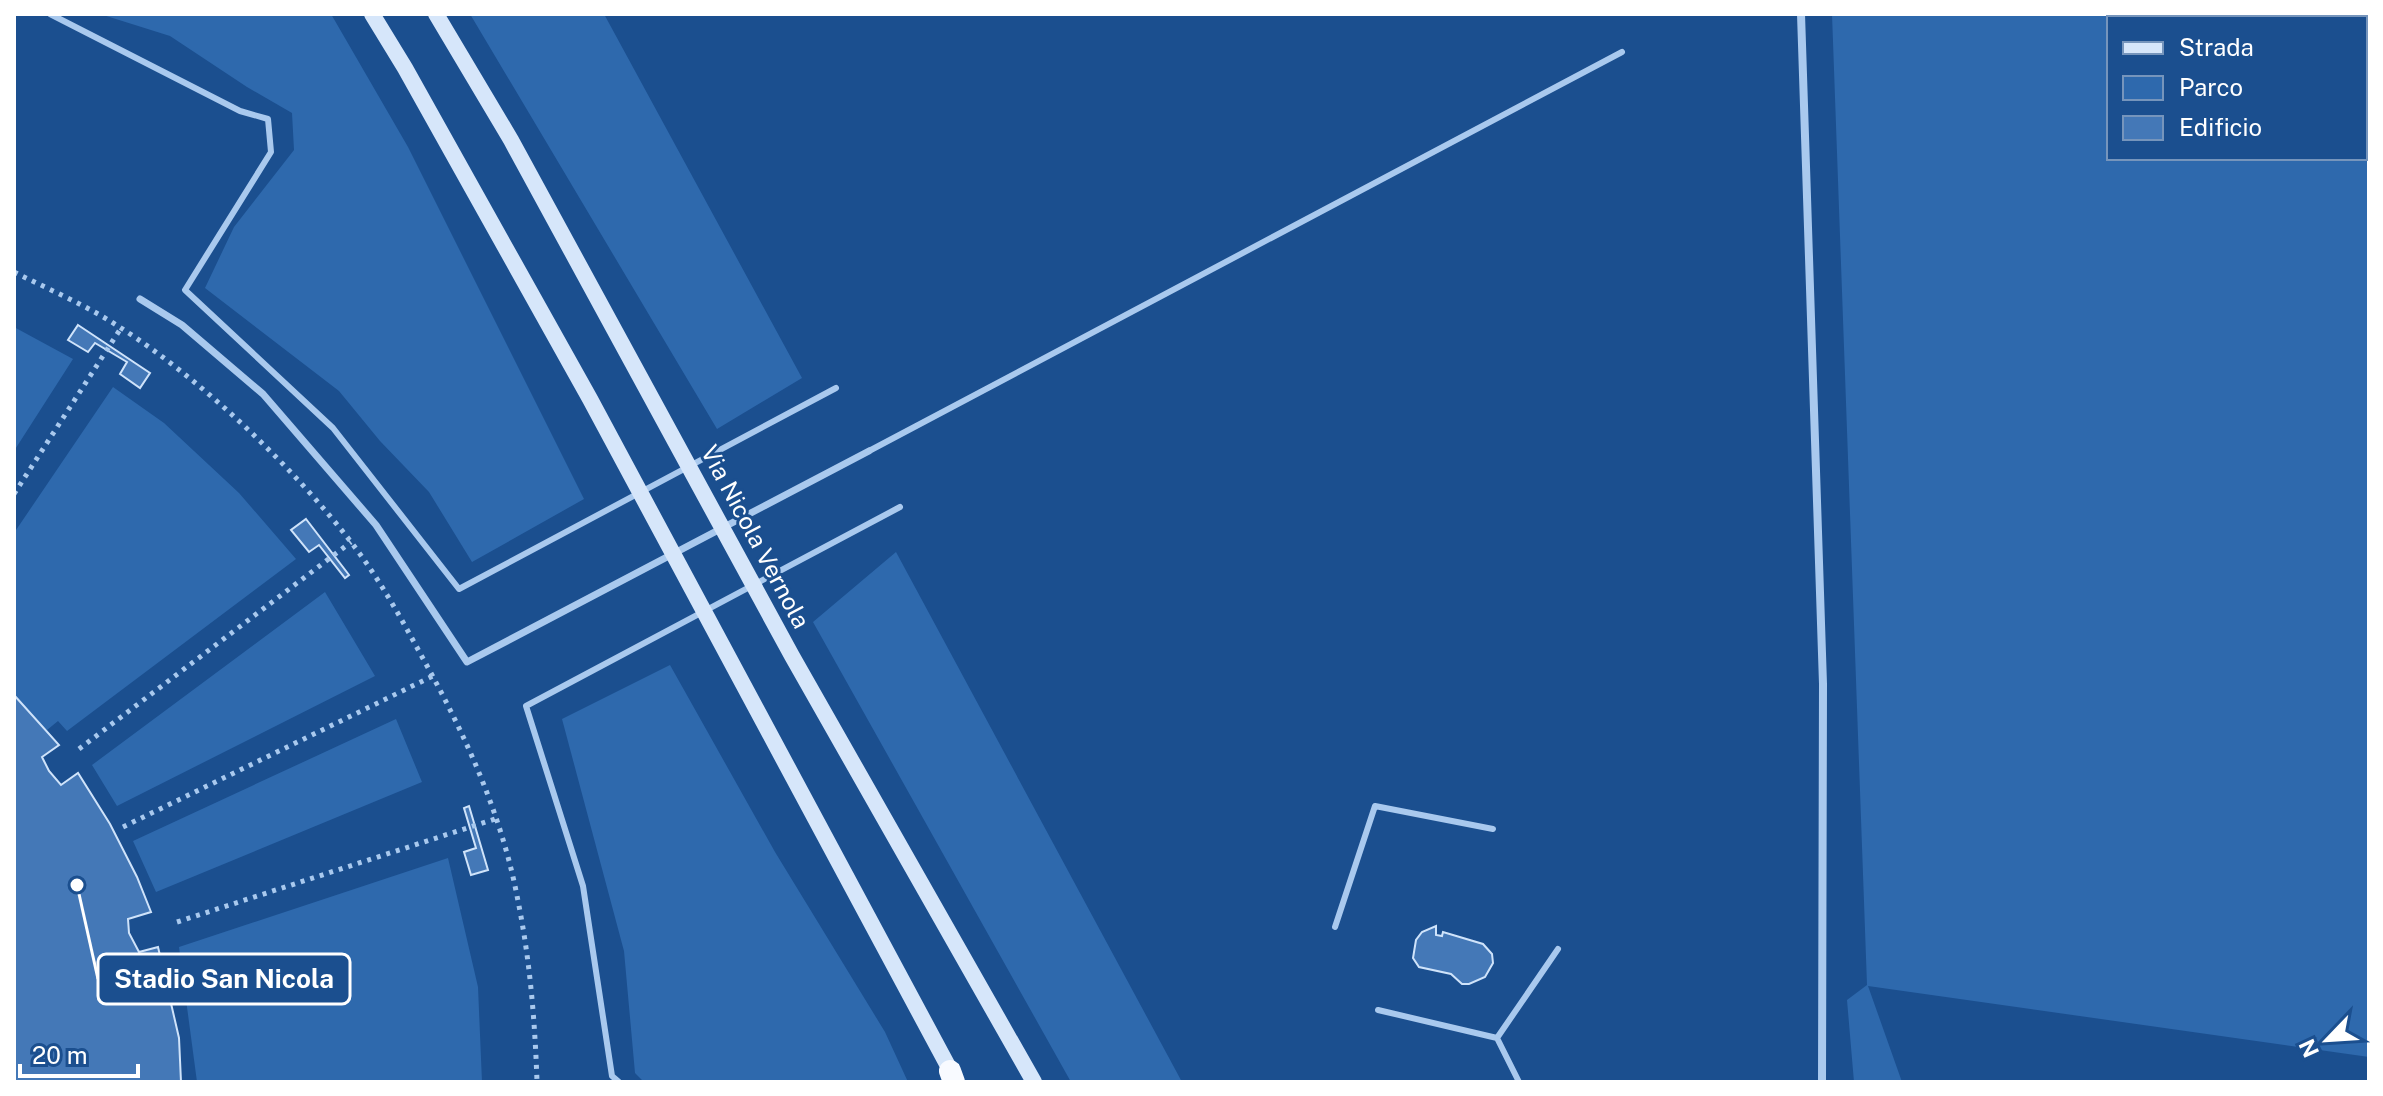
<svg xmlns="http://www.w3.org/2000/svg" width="2383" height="1096" font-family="'Public Sans',sans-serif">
<rect width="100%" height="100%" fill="#1b4f8f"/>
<path fill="#2e69ad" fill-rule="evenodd" d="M100,14H331L408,147L584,499L472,562L429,492L380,441L339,391L205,288L234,227L294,150L292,113L247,87L170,36Z
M470,14H604L802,378L717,429Z
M1832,14H2369V1057L1868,986L1902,1082H1854L1847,1000L1867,985ZM2109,18H2365V158H2109Z
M14,327L73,359L14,451Z
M113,387L164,423L239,493L296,559L67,731L58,721L47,730L59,745L42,757L49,771L61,784L78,773L119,841L151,912L128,919L129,933L139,952L158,947L179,1038L181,1082H14V533Z
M896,552L1182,1082H1071L813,622Z
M325,592L375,676L117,806L92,765Z
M670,665L775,852L885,1032L908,1082H644L635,1073L624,951L562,719Z
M396,719L422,782L156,892L133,841Z
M448,858L478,987L482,1082H197L179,947Z"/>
<path fill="#4478b7" stroke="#cfe3fa" stroke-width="2" d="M78,325L150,373L140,388L120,374L127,362L95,343L88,352L68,340Z
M306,519L349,575L345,578L319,545L309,552L291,530Z
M14,695L59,745L42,757L49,771L61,785L78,773L110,824L137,877L151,912L128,919L129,933L139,952L158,947L179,1038L181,1082H14Z
M469,806L488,870L471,875L464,852L476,848L464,808Z
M1436,926V935L1442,936L1443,932L1483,944L1492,954L1493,963L1485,977L1469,984H1462L1451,974L1419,967L1413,958L1416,940L1422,932Z"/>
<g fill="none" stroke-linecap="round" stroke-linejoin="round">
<path stroke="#a9c9ee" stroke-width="5" stroke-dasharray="4 6" stroke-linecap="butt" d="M14,272C50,290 88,306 121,328C202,380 292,466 351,542C378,577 400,616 421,655C464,732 502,814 518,901C530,960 535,1022 537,1082
M14,494L121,328
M79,749L351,542
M123,827L433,676
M177,922L495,819"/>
<path stroke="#a9c9ee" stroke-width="6" d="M50,14L240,111L268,119L271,152L185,290L333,428L459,589L836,388
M869,451L1622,52
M1335,927L1375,806L1493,829
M1378,1010L1497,1038L1519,1082
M1497,1038L1558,949
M619,1082L612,1076L583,886L526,706L900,507"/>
<path stroke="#a9c9ee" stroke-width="7" d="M140,299L182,325L263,394L376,525L467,662L869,451"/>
<path stroke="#a9c9ee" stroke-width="8" d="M1801,14L1823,684L1822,1082"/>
<path stroke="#d6e6fa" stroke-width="16" d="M372,14L405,68L590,399L955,1079
M436,14L511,140L792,656L1034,1082"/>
<path stroke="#f8faff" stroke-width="22" d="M950,1071L954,1082"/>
</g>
<g text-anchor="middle" stroke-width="6" stroke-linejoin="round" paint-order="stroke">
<g font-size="24" fill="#fff" stroke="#1b4f8f">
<text transform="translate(755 537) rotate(62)" y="8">Via Nicola Vernola</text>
</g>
</g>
<path fill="none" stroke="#fff" stroke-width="3" d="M77 885L98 979"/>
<circle fill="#fff" stroke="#1b4f8f" stroke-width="3" cx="77" cy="885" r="8"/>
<rect fill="#1b4f8f" stroke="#fff" stroke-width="3" x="98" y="954" width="252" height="50" rx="8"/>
<g font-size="26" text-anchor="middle" font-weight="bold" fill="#fff">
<text x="224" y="988">Stadio San Nicola</text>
</g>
<rect width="2383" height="1096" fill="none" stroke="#ffffff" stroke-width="32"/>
<rect x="2107" y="16" width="260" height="144" fill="#1b4f8f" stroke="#7695bc" stroke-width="2"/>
<rect x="2123" y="42" width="40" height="12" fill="#d6e6fa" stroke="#7695bc" stroke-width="2"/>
<text x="2179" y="56" font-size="24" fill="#ffffff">Strada</text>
<rect x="2123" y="76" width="40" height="24" fill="#2e69ad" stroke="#7695bc" stroke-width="2"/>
<text x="2179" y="96" font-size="24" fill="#ffffff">Parco</text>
<rect x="2123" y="116" width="40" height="24" fill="#4478b7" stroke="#7695bc" stroke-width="2"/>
<text x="2179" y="136" font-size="24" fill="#ffffff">Edificio</text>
<g transform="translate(2327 1040) rotate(245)" stroke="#1b4f8f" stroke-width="6" paint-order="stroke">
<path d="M0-6L14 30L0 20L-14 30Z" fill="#ffffff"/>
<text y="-12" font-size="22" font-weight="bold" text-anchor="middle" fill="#ffffff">N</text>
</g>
<path d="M20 1064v12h118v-12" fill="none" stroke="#ffffff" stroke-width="4"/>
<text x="32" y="1064" font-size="24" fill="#ffffff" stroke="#1b4f8f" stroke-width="6" paint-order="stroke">20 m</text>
</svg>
